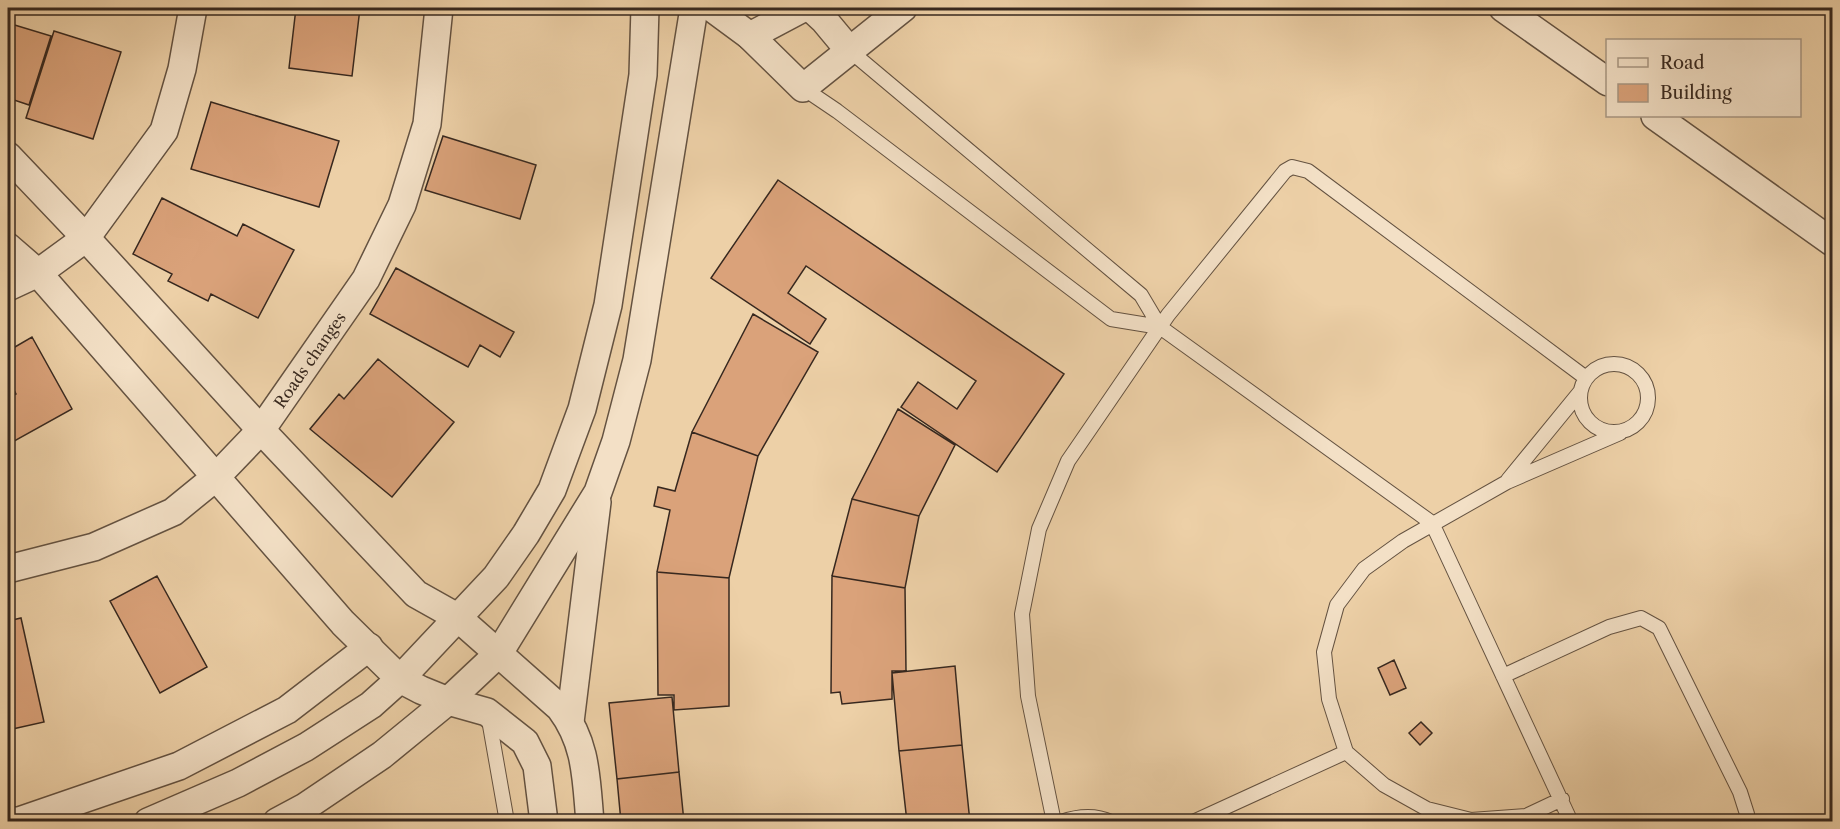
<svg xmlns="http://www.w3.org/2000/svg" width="1840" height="829" font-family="'Libre Caslon Text',serif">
<rect width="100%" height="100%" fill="#edd0a7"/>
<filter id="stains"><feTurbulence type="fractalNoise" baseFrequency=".00333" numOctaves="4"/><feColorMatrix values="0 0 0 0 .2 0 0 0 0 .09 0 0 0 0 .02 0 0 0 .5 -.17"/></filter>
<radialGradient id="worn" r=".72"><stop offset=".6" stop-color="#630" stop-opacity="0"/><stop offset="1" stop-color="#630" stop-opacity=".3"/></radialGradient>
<path fill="#daa27a" stroke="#37281f" stroke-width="1.5" d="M296,8H360L352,76L289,68Z
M511,8H553L552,13Z
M8,23L51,36L29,105L8,98Z
M54,31L121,52L93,139L26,118Z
M211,102L339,141L319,207L191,169Z
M443,136L536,165L520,219L425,190Z
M778,180L1064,374L997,472L901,407L918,382L957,409L976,381L806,266L788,293L826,319L810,344L711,278Z
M162,198L237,236L243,224L294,250L258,318L211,294L208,301L168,281L172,274L133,254Z
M396,268L514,332L500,357L480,345L468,367L370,314Z
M753,314L818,352L758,456L692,432Z
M32,337L72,409L9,444L8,441V399L16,394L8,378V351Z
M378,359L454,422L392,497L310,429L339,394L344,399Z
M898,409L955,445L919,516L852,499Z
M692,432L758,456L729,578L657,572L670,510L654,506L658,487L675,491Z
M852,499L919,516L905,588L832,576Z
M657,572L729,578V706L674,710V695H658Z
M157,576L207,667L160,693L110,601Z
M832,576L905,588L906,671H892V699L842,704L840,692L831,693Z
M21,618L44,722L8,730V621Z
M1394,660L1406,688L1390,695L1378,668Z
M955,666L962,745L899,751L892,673Z
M672,697L679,772L617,779L609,703Z
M1421,722L1432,733L1420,745L1409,733Z
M962,745L970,822H907L899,751Z
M679,772L684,822H621L617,779Z"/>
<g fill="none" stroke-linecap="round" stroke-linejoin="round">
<g stroke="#645241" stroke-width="16">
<path id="service" d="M849,50L1141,295L1160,327L1432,523L1571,822
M803,88L837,111L1111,319L1160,327
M1580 398a34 34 0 1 1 68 0a34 34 0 1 1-68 0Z
M1508,480L1580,392
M1503,676L1609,627L1641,618L1659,628L1740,792L1747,814L1745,822
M488,714L507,822
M1562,799L1526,816L1471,820L1427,809L1384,785L1346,752L1329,699L1324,652L1337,605L1364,569L1403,541L1507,482L1620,433
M1054,822L1028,696L1022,614L1039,529L1068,461L1168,315L1285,171L1292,167L1308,171L1586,378
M1061,822C1078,816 1094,814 1111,822
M1193,822L1346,752"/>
</g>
<g stroke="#645241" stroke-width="30">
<g id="minor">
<path d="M712,8L750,36L803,88L903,8"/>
<path d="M811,8L824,20L849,50"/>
<path d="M1503,8L1608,82"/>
<path d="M750,36L803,8"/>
<path d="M1655,116L1832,242"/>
<path d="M8,156L86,238L261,430L416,594L457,617L560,708C587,744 586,778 590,822"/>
<path d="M8,247L38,273L343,623L400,679L421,690L448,701L487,712L525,742L537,766L544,822"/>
<path d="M8,287L38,273L86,238L164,131L182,69L193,8"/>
<path id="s1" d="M8,569L94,547L173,512L216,477L261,430L366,279L402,205L427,124L439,8"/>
<path d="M570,722L597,502"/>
<path d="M8,821H19L179,766L287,710L369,647"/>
<path d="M148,822L238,783L306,747L371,705L400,679L496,577L526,534L552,490L582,409L608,305L643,75L645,8"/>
<path d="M277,822L305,807L382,755L448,701L499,653L598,492L616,441L637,360L694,8"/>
</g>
</g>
<use href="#service" stroke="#f3e0c6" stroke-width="14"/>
<use href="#minor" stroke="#f3e0c6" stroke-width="27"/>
</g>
<g text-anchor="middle" stroke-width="4.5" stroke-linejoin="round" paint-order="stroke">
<g font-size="16" fill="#37281f" stroke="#f3e0c6">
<text dy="6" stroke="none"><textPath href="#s1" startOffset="381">Roads changes</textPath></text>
</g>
</g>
<rect width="1840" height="829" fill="none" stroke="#edd0a7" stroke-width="30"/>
<rect x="9" y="9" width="1822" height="811" fill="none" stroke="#37281f" stroke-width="3"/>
<rect x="15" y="15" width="1810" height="799" fill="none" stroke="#37281f" stroke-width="1.5"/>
<rect x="1606" y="39" width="195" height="78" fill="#f3e0c6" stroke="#a89683" stroke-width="1.5"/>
<rect x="1618" y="58" width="30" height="9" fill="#f3e0c6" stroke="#a89683" stroke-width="1.5"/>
<text x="1660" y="69" font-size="18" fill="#37281f">Road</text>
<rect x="1618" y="84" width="30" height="18" fill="#daa27a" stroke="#a89683" stroke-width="1.5"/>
<text x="1660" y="99" font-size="18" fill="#37281f">Building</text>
<rect width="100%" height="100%" filter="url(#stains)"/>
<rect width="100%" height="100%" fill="url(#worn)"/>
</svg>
